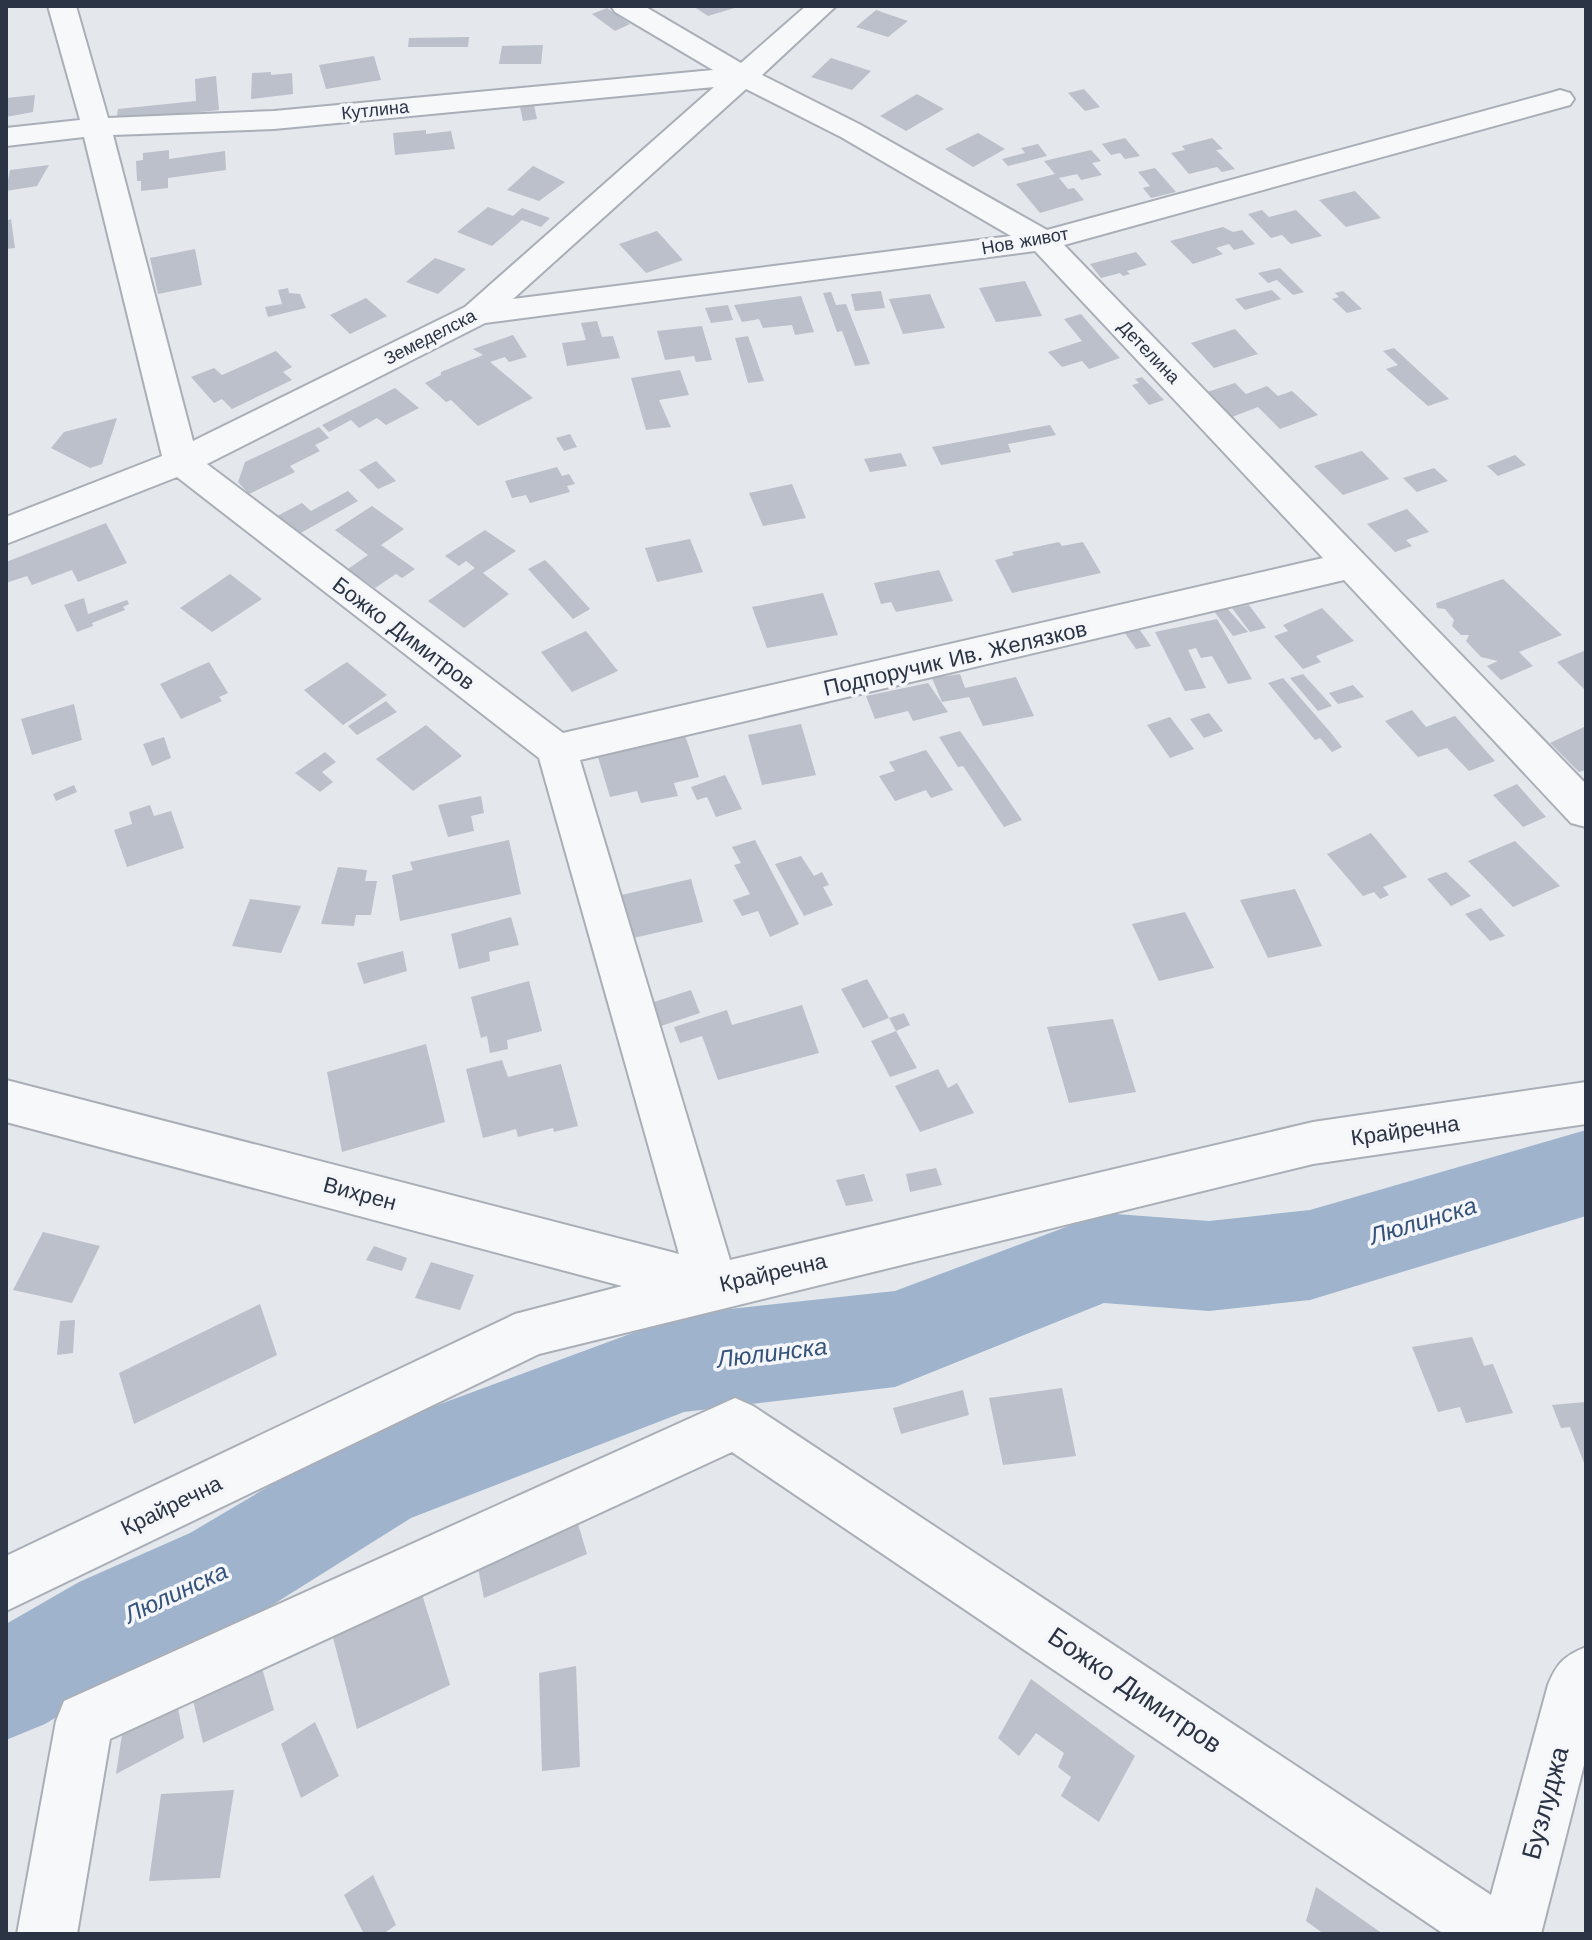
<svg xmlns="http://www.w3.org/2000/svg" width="1592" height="1940" font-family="'Work Sans',sans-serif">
<rect width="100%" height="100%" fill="#e4e7ec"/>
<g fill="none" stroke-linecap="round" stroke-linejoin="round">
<path fill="#9fb4cc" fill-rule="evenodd" d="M1586,1130V1216L1310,1300L1209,1311L1104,1303L895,1387L684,1412L411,1518L266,1609L155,1658L45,1724L6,1740V1624L79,1582L190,1533L342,1443L378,1427L684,1314L895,1291L1103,1213L1209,1221L1310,1210Z"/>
</g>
<path fill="#bbc0ca" d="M693,6H741L708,16Z
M607,8L630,24L615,31L592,14Z
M876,10L908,21L888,37L856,27Z
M469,37L468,47H408L409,38Z
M543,45L541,64H499L502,46Z
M374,56L381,80L326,89L319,65Z
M831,58L871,71L852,90L811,77Z
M271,72V75L292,73L293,94L251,99L252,73Z
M216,76L219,110L116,121L118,109L196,101L195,79Z
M1084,89L1100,107L1085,111L1068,93Z
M917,94L944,109L906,131L880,116Z
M35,95L33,112L6,117V98Z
M534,105L537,119L523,121L520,107Z
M426,130V134L451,131L455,149L395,155L393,133Z
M978,133L1005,149L973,167L945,149Z
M1125,138L1140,156L1125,159L1120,153L1111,155L1102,144Z
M1212,138L1223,149L1216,150L1235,169L1222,172L1217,167L1189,174L1171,153L1185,150L1182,146Z
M1038,144L1047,156L1008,166L1002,159L1025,153L1021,148Z
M169,150V159L225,151L226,170L168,178V188L141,191V181H137L136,161L143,160V153Z
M1091,150L1101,161L1092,163L1102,175L1081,180L1077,174L1059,178L1068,189L1074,188L1084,200L1040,213L1016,184L1055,174L1044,161Z
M49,165L37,186L6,191L10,170Z
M533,166L565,182L539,201L507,190Z
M1155,168L1176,192L1151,198L1143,188L1150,186L1138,172Z
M1355,191L1381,218L1346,227L1319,200Z
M488,207L513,216L522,208L550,218L541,227L522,220L492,246L457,232Z
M1262,210L1269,217L1296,210L1322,236L1291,244L1282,235L1271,238L1248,214Z
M11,219L15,248L6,249V221Z
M1223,227L1233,232L1242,230L1255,244L1234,250L1229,244L1216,248L1223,254L1193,264L1170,241Z
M657,231L683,260L646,273L619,244Z
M195,249L202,285L158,294L150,258Z
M1136,252L1147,265L1127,271L1130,274L1123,276L1120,273L1101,278L1090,264Z
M435,258L466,269L438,294L406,282Z
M1280,268L1304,292L1293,295L1277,280L1268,283L1258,273Z
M1025,281L1042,316L996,322L979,288Z
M288,288L289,293L300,294L306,308L268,317L265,307L282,304L278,290Z
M1272,290L1281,299L1245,310L1235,299Z
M881,291L885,308L855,311L851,294Z
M1343,291L1362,309L1347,313L1332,299L1339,297L1335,293Z
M831,292L836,305L846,304L870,364L855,366L842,331L837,332L823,293Z
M930,294L945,328L903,334L889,299Z
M801,296L814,332L795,335L792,325L763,328L759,319L742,322L734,305Z
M366,298L387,316L350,334L330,315Z
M728,305L733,320L711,323L705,308Z
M1081,314L1099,335L1120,358L1089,369L1082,361L1062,367L1048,352L1082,341L1064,319Z
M597,321L602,337L613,336L620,358L567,366L562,343L586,340L581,323Z
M702,326L712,360L696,362L694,356L665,360L657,331Z
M1235,329L1258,354L1214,368L1191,343Z
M513,335L527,357L509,362L505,357L490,362L533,398L478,426L451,400L446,402L425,383L441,375V372L483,355L473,349Z
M748,336L764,381L748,383L735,338Z
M1394,348L1449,399L1428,406L1386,369L1398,365L1383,351Z
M276,351L292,367L283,372L292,380L232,409L222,399L214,403L191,377L214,368L222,375Z
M680,370L689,395L659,400L671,427L646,430L631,378Z
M1142,377L1164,400L1149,405L1132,385L1139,383L1135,379Z
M1235,383L1246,394L1267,386L1278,396L1292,391L1318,415L1280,429L1258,407L1232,417L1207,392Z
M395,388L419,408L386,425L377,418L359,428L351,420L329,432L322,425Z
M117,418L102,464L90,468L51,448L64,432Z
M1050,425L1056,435L1008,444L1011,452L941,465L932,447Z
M319,427L329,438L315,445L320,451L290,466L295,472L249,494L238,482L245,462Z
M570,434L577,447L564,451L556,438Z
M1362,451L1389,479L1343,495L1314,466Z
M901,453L907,466L870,472L864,459Z
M1515,455L1526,465L1498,476L1487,466Z
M376,461L396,481L378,489L359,470Z
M557,467L562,476L569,474L575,484L567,486L570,492L530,503L526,495L512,498L505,481Z
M1434,468L1448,481L1417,492L1403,478Z
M792,484L806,518L763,526L749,493Z
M348,491L358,501L297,535L275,517L302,503L311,511Z
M372,506L404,529L381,545L415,569L402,578L396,574L375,588L348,569L368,555L335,530Z
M1407,509L1429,532L1406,540L1412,546L1395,552L1367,524Z
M106,523L127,563L78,582L72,570L32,585L27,576L6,583V562Z
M485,530L516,551L483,573L509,594L464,628L428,601L475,568L466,561L459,566L445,556Z
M690,539L703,572L657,582L645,548Z
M1059,542L1062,546L1083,542L1101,573L1012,593L995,560L1014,555L1012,552Z
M545,560L552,567L590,609L573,619L528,569Z
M939,570L953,601L896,612L891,602L881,604L874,583Z
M230,574L262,599L212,632L180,608Z
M1503,579L1562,635L1519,652L1533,666L1501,680L1487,666L1498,661L1481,657L1466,641L1469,635H1461L1452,626L1454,620L1445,609L1437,608L1436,603Z
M823,593L838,635L767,648L752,607Z
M84,598L88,614L127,600L129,604L123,607L125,610L92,623L93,626L77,632L64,605Z
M1249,605L1266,628L1250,632L1232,608Z
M1226,607L1248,632L1233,636L1213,610Z
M1322,608L1354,641L1316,656L1321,662L1303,669L1274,636L1288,631L1283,625Z
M1217,619L1252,679L1228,684L1212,656L1201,658L1196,648L1188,650L1206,688L1185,691L1155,632Z
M1137,626L1151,646L1136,649L1122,629Z
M586,631L618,671L572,692L541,652Z
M1586,650V691L1557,662Z
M209,662L228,693L219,697L222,701L181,719L160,684Z
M347,662L387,695L343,725L304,690Z
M960,674L965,688L1016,677L1034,716L983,726L969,697L942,702L932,678Z
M1303,674L1332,706L1318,711L1290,678Z
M1283,678L1331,733L1342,747L1332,752L1320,738L1315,740L1268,683Z
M928,683L948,712L913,721L908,711L875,719L866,696Z
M1353,685L1364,697L1338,704L1329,693Z
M386,701L397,712L357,735L348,726Z
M74,704L82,740L32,755L21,719Z
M1412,710L1426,727L1455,716L1495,761L1469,771L1447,748L1418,757L1385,721Z
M1209,713L1223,731L1204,738L1190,719Z
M1170,717L1194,749L1170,758L1147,725Z
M801,724L816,775L762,785L748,735Z
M426,725L462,756L413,791L376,759Z
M1586,726V770L1579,772L1550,743Z
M960,731L991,775L1022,820L1004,827L963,766L958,767L939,737Z
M685,735L699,777L674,783L678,796L641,803L637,791L610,797L597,754Z
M164,737L171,758L152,766L143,744Z
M926,750L953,790L931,798L926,790L895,801L879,776L895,771L889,762Z
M325,752L336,762L322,772L333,782L320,792L295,773Z
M725,775L742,809L716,817L707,797L697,800L691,787Z
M1517,784L1546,817L1523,827L1493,795Z
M74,785L77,792L56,801L53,794Z
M481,796L484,813L471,816L474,831L448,837L438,805Z
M150,805L154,816L171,811L184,848L127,867L114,830L132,824L129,812Z
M1371,833L1407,877L1383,887L1389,895L1380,899L1374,892L1363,896L1327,854Z
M509,840L521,894L400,921L392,875L413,870L410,862Z
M755,840L799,924L770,937L758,911L742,916L733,900L750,894L734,865L741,863L732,847Z
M1515,841L1560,886L1513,907L1468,861Z
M801,856L814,876L822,872L829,885L823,887L833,905L804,916L775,864Z
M338,867L367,870L365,881H377L371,915H356L354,926L321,924Z
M1446,872L1471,896L1451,906L1427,879Z
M691,879L703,922L629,939L617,896Z
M1295,889L1322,946L1268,958L1240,900Z
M250,899L301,906L281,953L232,946Z
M1481,908L1505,936L1490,941L1465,914Z
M1185,912L1214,968L1159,981L1132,924Z
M511,917L519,945L489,952L490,961L459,969L451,934Z
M403,951L407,971L364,984L357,963Z
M867,979L889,1018L863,1028L841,989Z
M529,981L542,1031L507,1040L508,1049L490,1053L487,1036L481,1038L471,997Z
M691,990L700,1013L655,1028L648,1004Z
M802,1005L819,1053L718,1080L702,1036L680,1043L674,1027L727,1010L732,1025Z
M904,1013L910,1025L896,1031L889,1018Z
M1113,1019L1136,1092L1069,1103L1047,1027Z
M896,1031L917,1068L890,1077L871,1041Z
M426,1044L445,1122L342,1152L327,1072Z
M502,1060L508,1077L561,1064L578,1126L554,1132L553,1128L518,1137L516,1129L483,1138L466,1069Z
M938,1069L948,1088L957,1083L974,1113L920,1132L895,1086Z
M936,1168L942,1185L910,1192L906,1174Z
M864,1174L873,1201L846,1206L836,1180Z
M43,1232L100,1246L72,1303L13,1290Z
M374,1246L407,1258L402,1271L366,1260Z
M431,1262L474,1275L460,1310L415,1298Z
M260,1304L277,1355L134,1424L119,1373Z
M75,1320L73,1353L57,1355L60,1321Z
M1472,1337L1484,1366L1493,1364L1513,1413L1466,1423L1460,1407L1438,1412L1412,1347Z
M1062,1388L1076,1456L1003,1465L989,1398Z
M963,1390L969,1415L901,1434L893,1408Z
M1586,1402V1468L1570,1427L1561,1428L1552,1405Z
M578,1524L587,1554L484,1598L478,1568Z
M421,1591L450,1685L357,1729L332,1634Z
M576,1666L580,1767L542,1771L539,1673Z
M262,1668L274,1710L203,1743L193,1700Z
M1031,1679L1135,1756L1099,1822L1061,1796L1071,1777L1058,1767L1064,1753L1036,1733L1019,1756L998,1738Z
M178,1708L184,1738L116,1774L122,1734Z
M315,1722L339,1776L301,1798L281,1744Z
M234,1790L220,1878L149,1881L161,1794Z
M373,1875L396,1925L383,1934H364L344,1895Z
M1316,1887L1383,1934H1324L1306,1921Z"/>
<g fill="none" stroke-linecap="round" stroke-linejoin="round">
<g stroke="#a9aeb7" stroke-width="4">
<path id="minor" d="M48,6H76L108,118L274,111L713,70L615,12L611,6H644L741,63L806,6H836L762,75L861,125L1047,230L1550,93L1560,90L1570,93L1574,99L1570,105L1064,245L1586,784V827L1571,823L1344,580L580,760L730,1260L1313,1122L1586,1082V1124L1313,1164L539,1354L6,1611V1556L515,1314L622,1286L6,1122V1080L679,1254L539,758L177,477L6,544V517L162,456L84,137L6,146V128L80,120ZM714,87L465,307L193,441L113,135L274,129ZM746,89L841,137L1011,236L513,299ZM1035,251L1323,558L563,733L207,464L485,323Z
M735,1398L753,1406L1491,1895L1548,1685C1557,1663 1564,1656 1586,1647V1757L1541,1934H1444L732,1452L110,1739L77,1934H17L56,1721L64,1701Z"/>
</g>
<use href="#minor" fill="#f7f8fa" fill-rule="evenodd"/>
</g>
<g text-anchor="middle" stroke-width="7" stroke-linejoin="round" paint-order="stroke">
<g font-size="18" fill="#2b3445" stroke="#f4f6f9">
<text transform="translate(375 110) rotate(-6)" y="6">Кутлина</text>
<text transform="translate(1025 241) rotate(-10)" y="6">Нов живот</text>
<text transform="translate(430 337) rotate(-27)" y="6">Земеделска</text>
<text transform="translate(1149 352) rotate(46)" y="6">Детелина</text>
</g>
<g font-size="22" fill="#2b3445" stroke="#f4f6f9">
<text transform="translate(404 633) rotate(37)" y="8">Божко Димитров</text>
<text transform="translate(955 658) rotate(-13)" y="8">Подпоручик Ив. Желязков</text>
<text transform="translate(1405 1130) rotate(-8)" y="8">Крайречна</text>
<text transform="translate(360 1193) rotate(15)" y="8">Вихрен</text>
<text transform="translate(773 1272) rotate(-13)" y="8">Крайречна</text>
<text transform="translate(171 1505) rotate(-26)" y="8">Крайречна</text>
</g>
<g font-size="24" font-style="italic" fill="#34527a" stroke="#f4f6f9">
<text transform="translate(1423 1221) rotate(-17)" y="8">Люлинска</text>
<text transform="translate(772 1353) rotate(-7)" y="8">Люлинска</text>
<text transform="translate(176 1593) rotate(-25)" y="8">Люлинска</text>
</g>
<g font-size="26" fill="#2b3445" stroke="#f4f6f9">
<text transform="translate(1135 1690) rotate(34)" y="9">Божко Димитров</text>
<text transform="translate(1545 1803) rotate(-75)" y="9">Бузлуджа</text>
</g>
</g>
<rect width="1592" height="1940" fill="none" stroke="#2b3445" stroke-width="16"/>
</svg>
